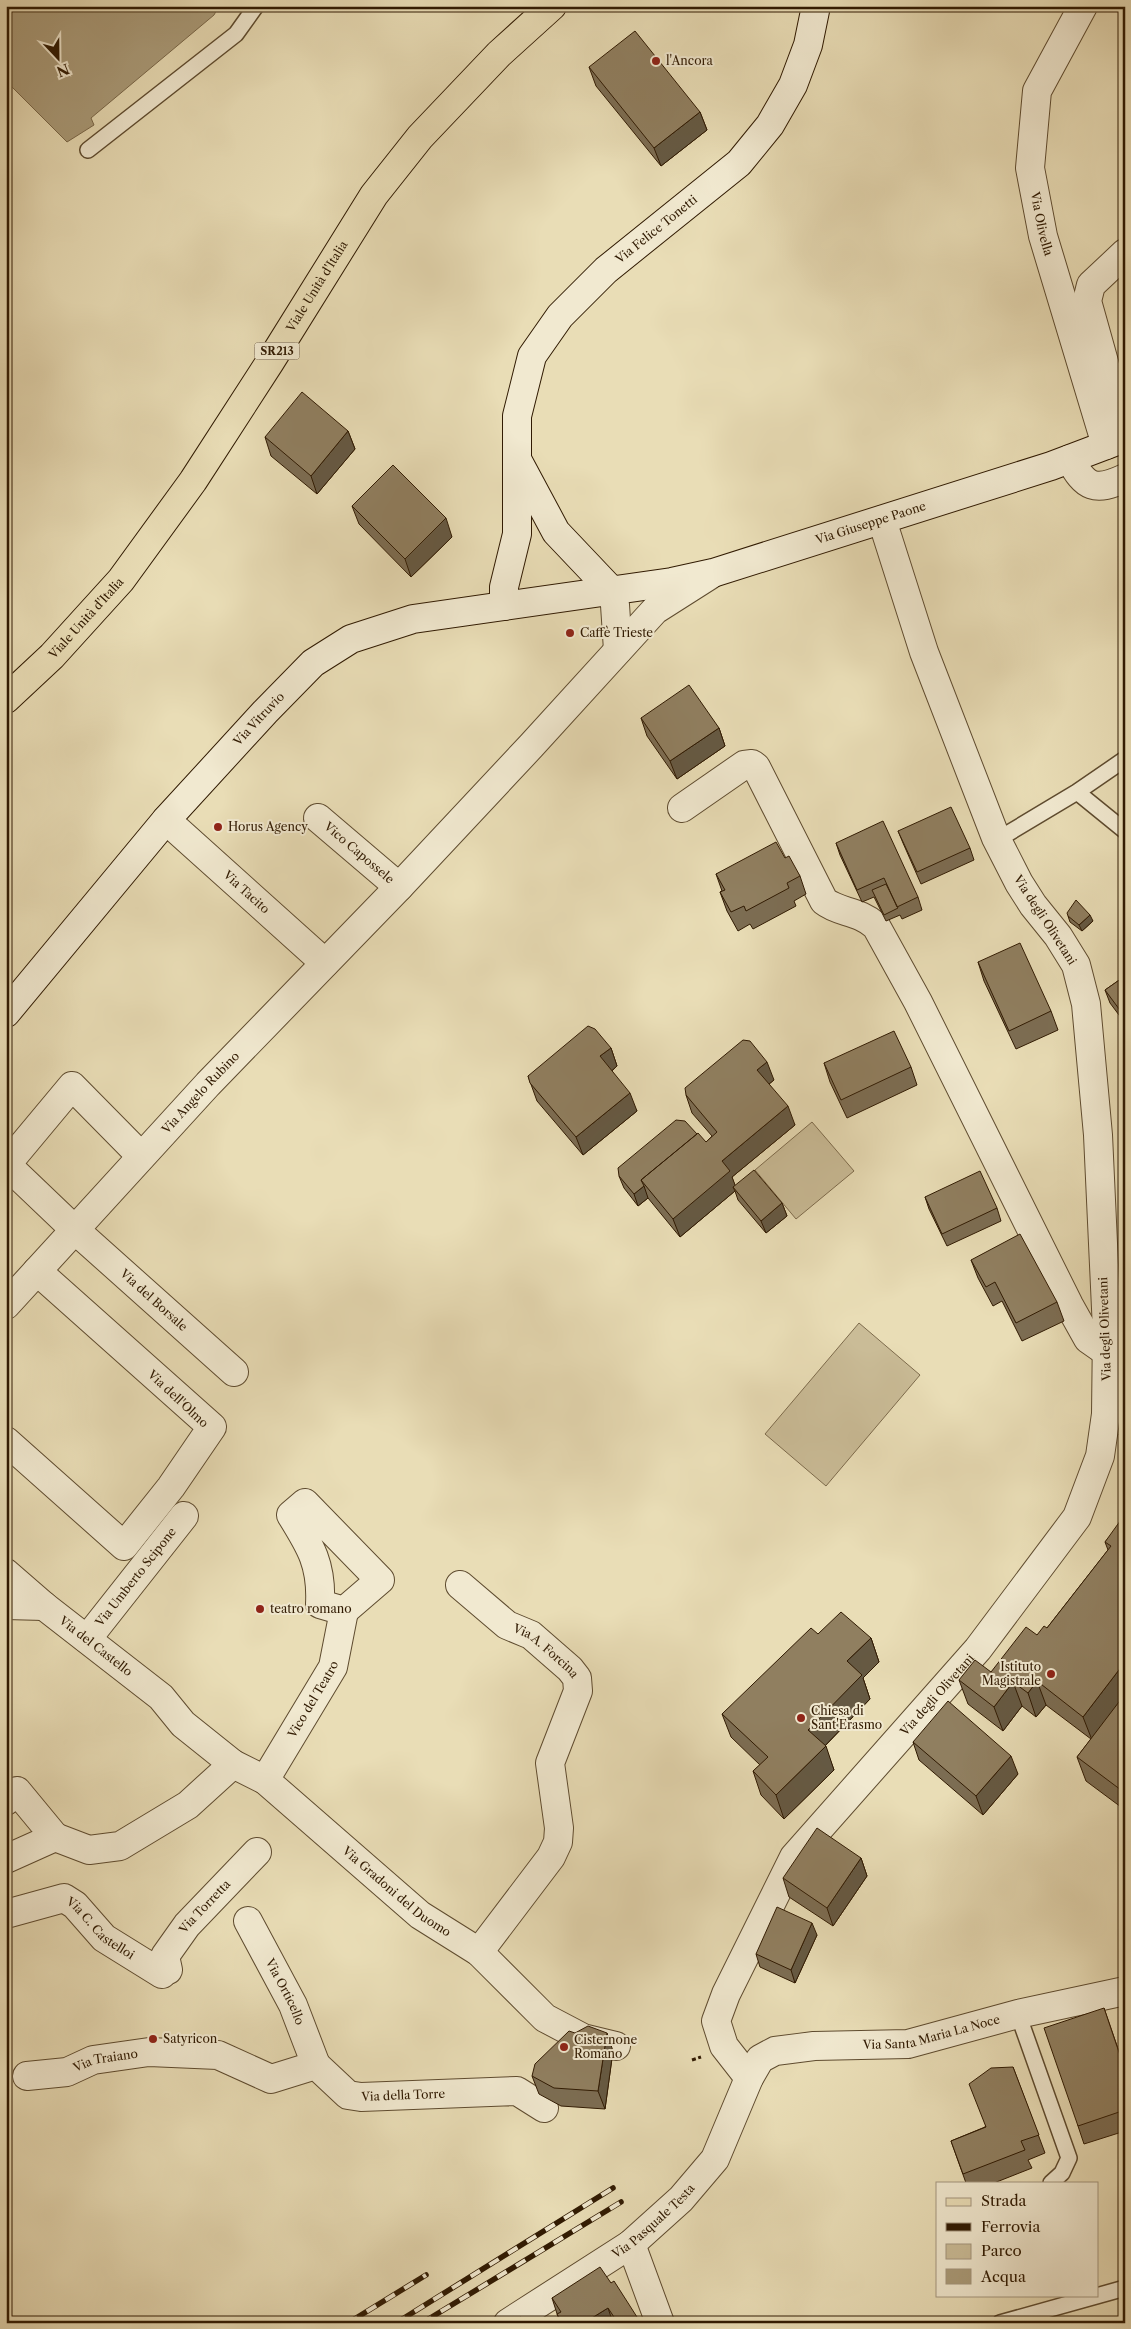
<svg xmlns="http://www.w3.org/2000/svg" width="1131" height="2329" font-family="'Libre Caslon Text',serif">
<rect width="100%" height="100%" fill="#e9ddb6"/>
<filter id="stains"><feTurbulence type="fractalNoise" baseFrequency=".004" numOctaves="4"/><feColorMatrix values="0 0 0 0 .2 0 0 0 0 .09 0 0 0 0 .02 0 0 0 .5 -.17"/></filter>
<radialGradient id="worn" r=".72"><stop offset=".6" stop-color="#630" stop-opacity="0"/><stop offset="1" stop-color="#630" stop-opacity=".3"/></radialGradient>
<path fill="#cabc97" stroke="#7d6b4c" d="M812,1122L854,1171L796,1219L755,1170Z
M859,1323L920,1375L826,1486L765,1434Z"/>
<path fill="#aa9b79" stroke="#796749" d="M6,6H219L214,15L91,118L94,125L67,142L6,81Z"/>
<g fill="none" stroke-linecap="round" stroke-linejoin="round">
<g stroke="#5e4b2f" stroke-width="18">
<path id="lane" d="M88,150L236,34L256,6
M1077,792L1125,831
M996,838L1007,834L1077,792L1125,759
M1018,2014L1069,2158L1062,2173L1051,2183
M1000,2323L1125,2288"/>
</g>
<g stroke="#5e4b2f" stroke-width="30">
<g id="street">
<path id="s1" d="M1083,6L1037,91L1030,168L1043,236L1106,445"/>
<path d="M1125,253L1091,285L1087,301L1125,437"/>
<path d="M1070,459C1085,488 1095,492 1125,478"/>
<path d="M611,590L615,605L618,650"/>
<path d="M682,808L744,765L752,764L756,767L824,901C839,913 858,910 876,926L918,1002L1069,1305L1088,1339L1108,1353"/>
<path id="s2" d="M318,818L399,887"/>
<path id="s3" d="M166,820L325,963"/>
<path id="s4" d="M6,1164L74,1229L234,1372"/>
<path d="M7,1164L72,1086L141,1156"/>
<path id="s5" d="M6,1305L208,1084L399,887L531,746L655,610L710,575"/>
<path d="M6,1441L124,1546L171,1487L212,1427L37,1271"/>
<path d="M305,1503L380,1580L344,1611L320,1604C322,1565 311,1547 291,1515Z"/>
<path id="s6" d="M6,1573L44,1606L161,1697L183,1724L233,1764L265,1780L420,1915L479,1952L545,2018L583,2038L616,2046"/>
<path id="s7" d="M460,1585L507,1625L531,1635L570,1669L577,1678L578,1691L550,1763L559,1828L558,1842L551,1857L479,1952"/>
<path d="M6,1605L44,1606"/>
<path id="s8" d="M87,1639L184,1516"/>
<path id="s9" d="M265,1780L333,1667L344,1611"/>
<path d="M6,1801L17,1791L55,1837L6,1859"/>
<path d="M55,1837L89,1850L120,1846L188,1805L233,1764"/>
<path id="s10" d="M6,1914L64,1898L75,1905L104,1938L162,1974"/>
<path id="s11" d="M248,1921L293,2005L316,2065"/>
<path id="s12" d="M168,1970L165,1956L187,1925L257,1852"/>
<path id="s13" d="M27,2076L67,2072L93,2060L149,2052L218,2055L271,2079L316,2065L348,2095L361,2097L517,2091L544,2108"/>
<path id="s14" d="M749,2078L724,2046L716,2021L726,1994L794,1857L978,1649L1077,1517L1100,1456L1106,1414L1107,1330L1098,1135L1086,1004L1076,965L1058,936L1033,905L1019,883L996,838L924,652L882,520"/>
<path d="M631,2244L660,2323"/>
<path id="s15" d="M508,2323L631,2244L681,2199L715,2159L749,2078L760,2059L775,2051L814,2046L908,2044L1018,2014L1125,1991"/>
</g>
</g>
<g stroke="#301a02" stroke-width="30">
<g id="secondary">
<path d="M518,461L556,532L611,590"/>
<path id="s16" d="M504,606V587L517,534V416L532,356L560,316L606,270L739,163L770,125L793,85L808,45L816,6"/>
<path id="s17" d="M6,1013L166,820L265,712L313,663L351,639L413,619L672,582L713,573L1051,466L1125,438"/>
</g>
</g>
<g stroke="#301a02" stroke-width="30">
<g id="primary">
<path id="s18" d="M6,699L52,656L121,580L193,481L270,362L374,195L420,137L499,54L552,6"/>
</g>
</g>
<path stroke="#301a02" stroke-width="3" stroke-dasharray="4 2.5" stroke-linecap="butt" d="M692,2060L701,2057"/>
<use href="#lane" stroke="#f1e9d0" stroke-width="15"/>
<use href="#street" stroke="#f1e9d0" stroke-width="28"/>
<use href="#secondary" stroke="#f1e9d0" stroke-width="28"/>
<use href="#primary" stroke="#e9ddb6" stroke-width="28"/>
<g stroke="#301a02" stroke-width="5.5">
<path id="rail" d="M348,2323L426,2275
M396,2323L613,2188
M422,2323L621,2202"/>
</g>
<use href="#rail" stroke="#f1e9d0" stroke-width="4" stroke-dasharray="11" stroke-linecap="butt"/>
</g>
<path fill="#7c6d53" stroke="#301a02" d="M589,67L700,112L707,130L661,166L596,86Z
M348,431L355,449L317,494L271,456L265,437Z
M352,506L452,537L411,577L359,524Z
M641,718L719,728L725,746L677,779L647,736Z
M898,831L970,848L974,860L921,884L903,843Z
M836,843L918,897L922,910L902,919L900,915L886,921L874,897L862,902L840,855Z
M785,858L800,876L806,894L794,901L796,906L753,929L750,924L738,931L727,911L720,892L722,891L716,874Z
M1068,916L1093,921L1082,931L1070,922Z
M978,962L1051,1011L1058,1030L1016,1049L984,981Z
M1125,976V1023L1110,1003L1105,990Z
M611,1048L617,1066L612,1071L637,1111L583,1155L537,1101L528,1076Z
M824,1063L911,1067L917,1085L847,1118L830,1082Z
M774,1080L769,1084L795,1125L732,1177L735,1186L782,1203L787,1216L766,1233L738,1200L735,1191L680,1237L648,1198L638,1206L624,1188L619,1176L706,1142L712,1136L692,1113L686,1095Z
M925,1197L997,1208L1001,1221L947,1246L929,1209Z
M971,1260L1057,1302L1064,1321L1022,1341L1002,1301L993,1306L978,1278Z
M1125,1429V1450L1119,1434Z
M1125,1518V1810L1086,1781L1077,1757L1091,1739L1046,1705L1036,1717L1022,1706L1003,1731L968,1704L959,1680L991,1672L1037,1635L1047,1628L1108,1550L1105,1542Z
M818,1634L871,1638L879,1662L863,1678L870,1699L825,1746L834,1770L784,1819L761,1795L753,1771L760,1765L731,1737L722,1714Z
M913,1742L1018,1774L983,1815L919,1760Z
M861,1858L867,1876L833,1926L789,1897L783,1878Z
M817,1935L795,1983L760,1967L756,1954Z
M1104,2008L1125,2069V2131L1084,2144L1078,2126Z
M613,2051L605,2109L561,2106L539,2094L532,2076Z
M1013,2067L1045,2153L1028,2160L1032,2168L994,2183H966L951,2141L985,2127Z
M611,2283L639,2323H560L552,2298Z"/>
<path fill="#655943" stroke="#301a02" d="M700,112L707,130L661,166L654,148Z
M348,431L355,449L317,494L311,476Z
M446,518L452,537L411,577L405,559Z
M719,728L725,746L677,779L670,761Z
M1090,915L1093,921L1082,931L1079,925Z
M611,1048L617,1066L607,1075L600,1056Z
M767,1062L774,1080L764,1088L757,1070Z
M630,1093L637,1111L583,1155L576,1137Z
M788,1106L795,1125L732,1177L737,1190L733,1187L735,1191L680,1237L673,1219L722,1161Z
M644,1186L648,1198L638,1206L634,1194Z
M782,1203L787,1216L766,1233L761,1221Z
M871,1638L879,1662L863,1678L870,1699L817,1754L808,1730L847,1661Z
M1125,1662V1697L1092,1740L1083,1717Z
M1037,1681L1046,1705L1036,1717L1028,1693Z
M1013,1682L1022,1706L1003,1731L994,1707Z
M826,1746L834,1770L784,1819L776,1795Z
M1011,1756L1018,1774L983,1815L976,1796Z
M861,1858L867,1876L833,1926L827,1908Z
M812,1923L817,1935L795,1983L791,1970Z
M607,2033L613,2051L605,2109L598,2091Z
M608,2308L613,2323H588L587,2321Z
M637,2317L639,2323H628Z"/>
<path fill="#907f60" stroke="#301a02" d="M635,31L700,112L654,148L589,67Z
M302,392L348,431L311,476L265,437Z
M393,465L446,518L405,559L352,506Z
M689,685L719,728L670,761L641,718Z
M951,807L970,848L917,872L898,831Z
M883,821L918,897L897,907L884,878L857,890L836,843Z
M776,842L785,858L789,856L800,876L787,883L789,888L746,911L744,906L731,912L720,892L725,890L716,874Z
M886,884L898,908L884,915L872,890Z
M1076,900L1090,915L1079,925L1068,916L1067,913Z
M1020,943L1051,1011L1009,1031L978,962Z
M1125,976V1017L1105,990Z
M588,1026L595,1029L611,1048L600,1056L630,1093L576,1137L530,1083L528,1076Z
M894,1031L911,1067L841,1100L824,1063Z
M743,1040L750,1041L767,1062L757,1070L788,1106L722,1161L730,1171L673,1219L641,1180L698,1133L706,1142L717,1132L686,1095L685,1088Z
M676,1120L685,1121L697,1134L641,1180L644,1186L634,1194L619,1176L618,1168Z
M754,1170L782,1203L761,1221L733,1187Z
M980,1171L997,1208L942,1234L925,1197Z
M1020,1234L1057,1302L1016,1323L995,1282L986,1287L971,1260Z
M1125,1376V1382L1122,1378Z
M1125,1429V1440L1119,1434Z
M1123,1517L1125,1518V1662L1083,1717L1037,1681L1028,1693L1013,1682L994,1707L959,1680L975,1660L991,1672L1026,1627L1037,1635L1044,1626L1047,1628L1111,1546L1105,1542Z
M841,1612L871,1638L847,1661L862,1675L808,1730L826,1746L776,1795L753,1771L768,1757L722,1714L811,1628L818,1634Z
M1125,1694V1793L1077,1757Z
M948,1701L1011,1756L976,1796L913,1742Z
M817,1828L861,1858L827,1908L783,1878Z
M777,1907L812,1923L791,1970L756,1954Z
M1104,2008L1125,2070V2110L1078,2126L1044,2028Z
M588,2026L607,2033L598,2091L554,2088L532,2076L535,2064L569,2031L575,2033Z
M1013,2067L1039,2135L1021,2141L1025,2150L963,2174L951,2141L986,2127L969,2084L991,2068Z
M600,2267L611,2283L614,2281L637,2317L628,2323H618L608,2308L587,2321L588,2323H562L557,2314L561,2312L552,2298Z
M521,2317L525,2323H512Z"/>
<g fill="#8f2418" stroke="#f1e9d0" stroke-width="2">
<circle cx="656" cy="61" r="5"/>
<circle cx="570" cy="633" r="5"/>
<circle cx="218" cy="827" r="5"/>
<circle cx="260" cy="1609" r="5"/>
<circle cx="1051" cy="1674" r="5"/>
<circle cx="801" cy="1718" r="5"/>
<circle cx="153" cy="2039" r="5"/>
<circle cx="564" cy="2047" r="5"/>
</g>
<g text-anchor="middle" stroke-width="4" stroke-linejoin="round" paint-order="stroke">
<rect fill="#f1e9d0" stroke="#6a5840" stroke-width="1" x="254.5" y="342.5" width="45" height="17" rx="4"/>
<g font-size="11" font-weight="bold" fill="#301a02">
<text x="277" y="355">SR213</text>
</g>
<g font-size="12" fill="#301a02" stroke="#f1e9d0" text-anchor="start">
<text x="666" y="65">l'Ancora</text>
<text x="580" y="637">Caffè Trieste</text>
<text x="228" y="831">Horus Agency</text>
<text x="270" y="1613">teatro romano</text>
<text x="1041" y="1671" text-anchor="end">Istituto<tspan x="1041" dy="14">Magistrale</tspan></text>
<text x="811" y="1715">Chiesa di<tspan x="811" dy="14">Sant'Erasmo</tspan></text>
<text x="163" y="2043">Satyricon</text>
<text x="574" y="2044">Cisternone<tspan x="574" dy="14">Romano</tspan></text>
</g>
<g font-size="12" fill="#301a02" stroke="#f1e9d0">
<text dy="4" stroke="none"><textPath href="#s1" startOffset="231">Via Olivella</textPath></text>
<text dy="4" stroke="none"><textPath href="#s16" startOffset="432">Via Felice Tonetti</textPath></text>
<text dy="4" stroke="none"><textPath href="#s18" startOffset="519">Viale Unità d'Italia</textPath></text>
<text dy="4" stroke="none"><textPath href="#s17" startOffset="1045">Via Giuseppe Paone</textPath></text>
<text dy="4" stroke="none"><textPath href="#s18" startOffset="114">Viale Unità d'Italia</textPath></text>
<text dy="4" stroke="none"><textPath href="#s17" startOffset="388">Via Vitruvio</textPath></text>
<text dy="4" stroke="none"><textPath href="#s2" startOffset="54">Vico Capossele</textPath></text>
<text dy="4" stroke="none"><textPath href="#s3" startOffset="108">Via Tacito</textPath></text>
<text transform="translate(1045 920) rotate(57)" y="4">Via degli Olivetani</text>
<text dy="4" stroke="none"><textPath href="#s5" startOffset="288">Via Angelo Rubino</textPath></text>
<text dy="4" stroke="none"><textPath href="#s4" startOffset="201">Via del Borsale</textPath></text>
<text transform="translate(1105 1329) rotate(-92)" y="4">Via degli Olivetani</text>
<text transform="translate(178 1399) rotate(43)" y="4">Via dell'Olmo</text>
<text dy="4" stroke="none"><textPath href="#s8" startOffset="79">Via Umberto Scipone</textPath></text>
<text dy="4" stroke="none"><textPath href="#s6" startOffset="116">Via del Castello</textPath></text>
<text dy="4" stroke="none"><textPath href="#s7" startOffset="109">Via A. Forcina</textPath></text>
<text dy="4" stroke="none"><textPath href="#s14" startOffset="465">Via degli Olivetani</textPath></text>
<text dy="4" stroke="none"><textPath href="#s9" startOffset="94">Vico del Teatro</textPath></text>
<text dy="4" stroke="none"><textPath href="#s6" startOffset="506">Via Gradoni del Duomo</textPath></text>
<text dy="4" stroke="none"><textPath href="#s12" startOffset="78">Via Torretta</textPath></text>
<text dy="4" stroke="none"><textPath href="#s10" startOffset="108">Via C. Castelloi</textPath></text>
<text dy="4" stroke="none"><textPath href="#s11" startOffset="80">Via Orticello</textPath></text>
<text dy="4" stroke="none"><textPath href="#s15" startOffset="551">Via Santa Maria La Noce</textPath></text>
<text dy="4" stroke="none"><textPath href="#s13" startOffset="81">Via Traiano</textPath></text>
<text dy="4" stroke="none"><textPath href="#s13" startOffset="399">Via della Torre</textPath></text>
<text dy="4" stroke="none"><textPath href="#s15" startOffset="178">Via Pasquale Testa</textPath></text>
</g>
</g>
<rect width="1131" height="2329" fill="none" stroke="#e9ddb6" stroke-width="25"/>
<rect x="8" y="8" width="1116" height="2314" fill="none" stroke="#301a02" stroke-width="2.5"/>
<rect x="12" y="12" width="1106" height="2304" fill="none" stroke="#301a02"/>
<rect x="936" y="2182" width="162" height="115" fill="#f1e9d0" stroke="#a4967e"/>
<rect x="946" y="2198" width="25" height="8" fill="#e9ddb6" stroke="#a4967e"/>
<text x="981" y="2206" font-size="15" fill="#301a02">Strada</text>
<rect x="946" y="2223" width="25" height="8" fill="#301a02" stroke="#a4967e"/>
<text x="981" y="2232" font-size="15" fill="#301a02">Ferrovia</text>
<rect x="946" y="2244" width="25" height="15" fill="#cabc97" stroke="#a4967e"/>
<text x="981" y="2256" font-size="15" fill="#301a02">Parco</text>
<rect x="946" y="2269" width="25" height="15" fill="#aa9b79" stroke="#a4967e"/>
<text x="981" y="2282" font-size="15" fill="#301a02">Acqua</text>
<g transform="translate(58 58) rotate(158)" stroke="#f1e9d0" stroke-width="4" paint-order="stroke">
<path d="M0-4L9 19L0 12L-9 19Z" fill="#301a02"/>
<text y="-8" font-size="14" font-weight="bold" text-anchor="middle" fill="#301a02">N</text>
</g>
<rect width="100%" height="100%" filter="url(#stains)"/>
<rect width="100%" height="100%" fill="url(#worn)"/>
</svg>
